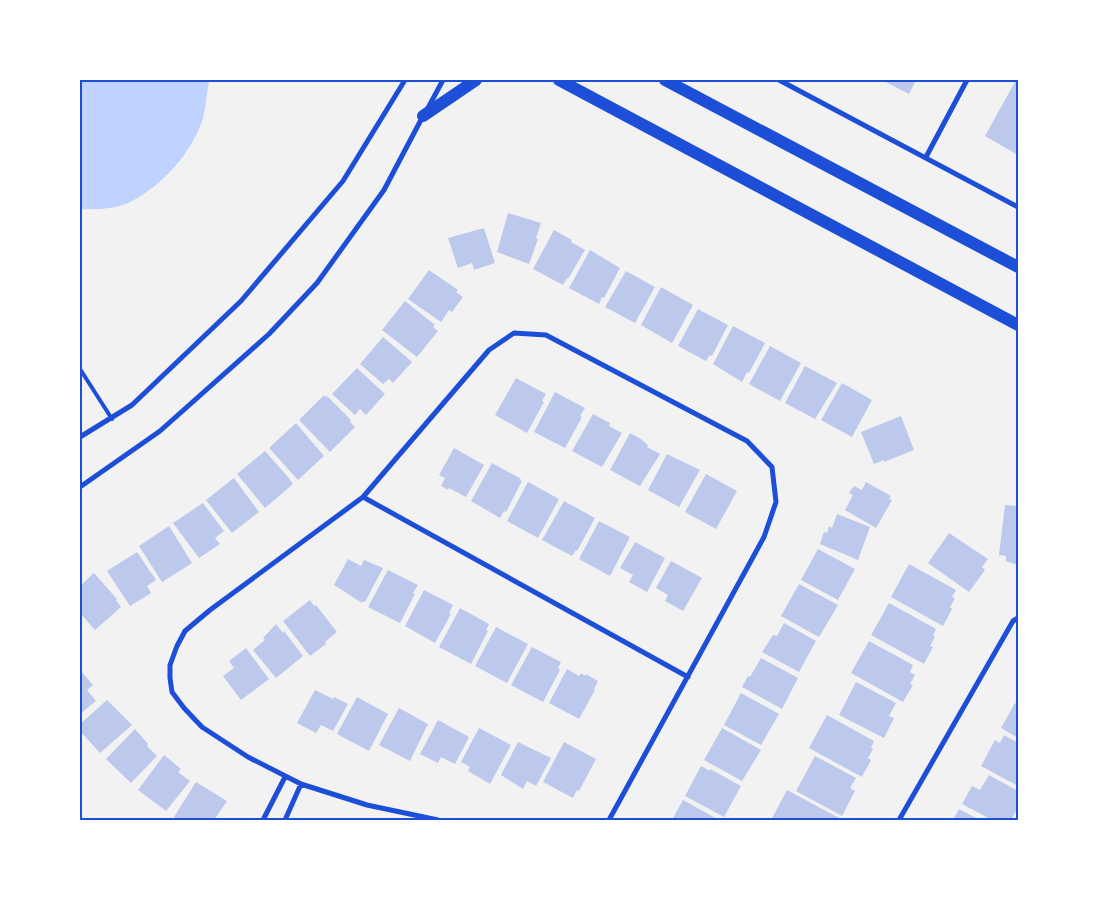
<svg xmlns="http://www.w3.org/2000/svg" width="1098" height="900" font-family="'Public Sans',sans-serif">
<rect width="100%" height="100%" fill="#f2f2f2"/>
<path fill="#bfd3fe" d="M80,80H209C207,92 206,106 203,118C193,151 163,185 132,201C118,209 96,210 80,209Z"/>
<path fill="#bdc9ec" d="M882,80H916L909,94Z
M1016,80H1018V155L985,136Z
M508,213L541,223L536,238L538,239L529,264L497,252Z
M484,228L495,263L474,270L472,263L458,268L448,238Z
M554,230L572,240L571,242L585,250L568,279L567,278L563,285L533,269Z
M590,250L620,268L604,298L602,297L599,304L569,288Z
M429,270L458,290L456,292L463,297L452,312L449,310L441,322L408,299Z
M626,271L655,287L635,323L605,307Z
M661,287L693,305L672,343L641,325Z
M405,301L435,325L433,327L438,331L417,357L382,330Z
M698,309L728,325L712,356L710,355L706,361L678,346Z
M733,326L765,343L749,373L747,372L742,382L713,364Z
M383,337L412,362L393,383L389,379L383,384L360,364Z
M770,346L801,363L780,401L749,384Z
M805,366L837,383L815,419L785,403Z
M357,368L385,394L366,415L360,409L355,415L332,394Z
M516,378L546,394L542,401L544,402L527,433L495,415Z
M842,383L872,400L852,437L821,420Z
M555,392L585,408L580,416L582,417L565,448L534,432Z
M324,395L325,397L327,396L351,420L350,422L355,427L330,452L299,420Z
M593,414L610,423L609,426L622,433L602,467L572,451Z
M901,416L914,450L884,462V460L874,464L861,432Z
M296,423L324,456L298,480L269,448Z
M630,433L641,439L648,445L647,447L660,454L640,486L610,470Z
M454,448L484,465L466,497L449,488L448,490L441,486L445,478L439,475Z
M265,451L288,477L293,484L265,508L237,474Z
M667,454L700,470L679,507L648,490Z
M492,463L521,479L520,480L522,481L506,512L504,511L500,518L471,501Z
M706,474L737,491L716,529L685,512Z
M234,478L259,512L232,533L206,500Z
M528,482L559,499L538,538L507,521Z
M866,482L891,496L889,499L892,500L876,528L845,510L853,495L849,493L854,486L862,490Z
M564,501L595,518L577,551L576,550L572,556L542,540Z
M203,503L224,531L215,538L220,544L199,558L173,523Z
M1005,505L1018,506V565L1006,561V556L999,555Z
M837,514L870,527L858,560L820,544L824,532L827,533L829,526L832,528Z
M599,521L630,537L610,576L579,559Z
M169,526L192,563L162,582L139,546Z
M949,533L988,559L982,567L985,570L969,592L928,563Z
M635,542L665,558L647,592L629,582L633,575L620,568Z
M818,549L855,569L838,600L801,580Z
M137,552L156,580L147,586L151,593L130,606L107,571Z
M348,559L361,566L364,560L383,568L365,602L363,601L362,603L334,585Z
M671,561L702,578L683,611L665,601L668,595L656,588Z
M909,564L956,590L952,597L955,598L950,607L952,609L943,626L891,597Z
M388,570L418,585L413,593L415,594L400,623L368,607Z
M94,573L117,599L116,600L121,607L95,630L80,613V586Z
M799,584L838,605L819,637L781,616Z
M424,590L453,605L449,613L451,614L435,643L405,626Z
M310,600L314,606L316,605L337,632L325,642L326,644L310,656L283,621Z
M889,603L936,629L933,635L935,637L930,646L933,647L924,664L871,635Z
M460,608L489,624L486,630L488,631L471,664L439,647Z
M784,623L816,641L799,672L762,652L773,635L777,636Z
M276,624L283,633L284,631L303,656L276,678L253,650L265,640L263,638Z
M496,627L528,644L507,683L475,666Z
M869,641L913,665L910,672L915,675L910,684L913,685L903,702L851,673Z
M532,647L561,662L558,668L560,670L543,702L511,685Z
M246,648L269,679L241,700L223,676L234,668L229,661Z
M761,658L798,678L782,709L742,687L748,676L750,677Z
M567,669L579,676L581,673L585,676L586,674L598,681L594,689L595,690L579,719L549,703Z
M80,670L93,685L87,690L96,701L80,714Z
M856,682L896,703L889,716L894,718L884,738L839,715Z
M315,690L333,699L334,697L348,704L333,731L321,725L316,733L297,723Z
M741,693L779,714L761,745L724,725Z
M357,697L388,714L369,751L337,734Z
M107,700L132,725L100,753L80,731V724Z
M1015,703L1018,705V738L1001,728Z
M399,708L428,724L410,761L379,745Z
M827,715L874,741L871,748L873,749L868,758L871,760L862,777L809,748Z
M438,720L469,737L455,764L441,757L438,763L420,754Z
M479,728L511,745L490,784L468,771L470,767L461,762Z
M722,728L761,750L742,781L704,760Z
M135,729L148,744L147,746L157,756L131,783L106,759Z
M1004,735L1018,743V786L981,766L995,740L1000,743Z
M518,742L551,758L536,786L527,781L523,789L501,775Z
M564,742L596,759L579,791L577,790L573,798L543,782Z
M164,755L181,769L178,772L190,781L166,811L138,790Z
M815,756L856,778L850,788L855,791L842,816L796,791Z
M701,766L710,771V769L741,786L724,817L685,796Z
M989,775L1018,791V807L1011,820H992L962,804L972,786L980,790Z
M196,782L227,801L214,820H178L174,817Z
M787,790L841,819L840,820H771Z
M683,800L719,820H672Z
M959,809L980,820H953Z"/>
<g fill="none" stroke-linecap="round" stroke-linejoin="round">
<path stroke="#1d4ed8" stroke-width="4" d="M80,369L112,419"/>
<path stroke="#1d4ed8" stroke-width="5" d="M779,80L1018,207
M428,108L443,80
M926,157L967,80
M80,437L132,405L241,301L343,181L405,80
M80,487L160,431L269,334L317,283L384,190L423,116
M363,497L688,677
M263,820L285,777
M285,820L301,784
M438,820L367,805L301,784L248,757L202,727L184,708L172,692L170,678V665L177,646L185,631L210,610L363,497L489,350L514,333L546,335L747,441L772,467L776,502L764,537L609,820
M899,820L1013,621L1018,618"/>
<path stroke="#1d4ed8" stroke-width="12" d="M559,80L1018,325
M665,80L1018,267
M423,116L476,80"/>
</g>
<rect width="1098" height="900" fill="none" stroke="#ffffff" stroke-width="162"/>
<rect x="81" y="81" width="936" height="738" fill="none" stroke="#1d4ed8" stroke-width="2"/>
</svg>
